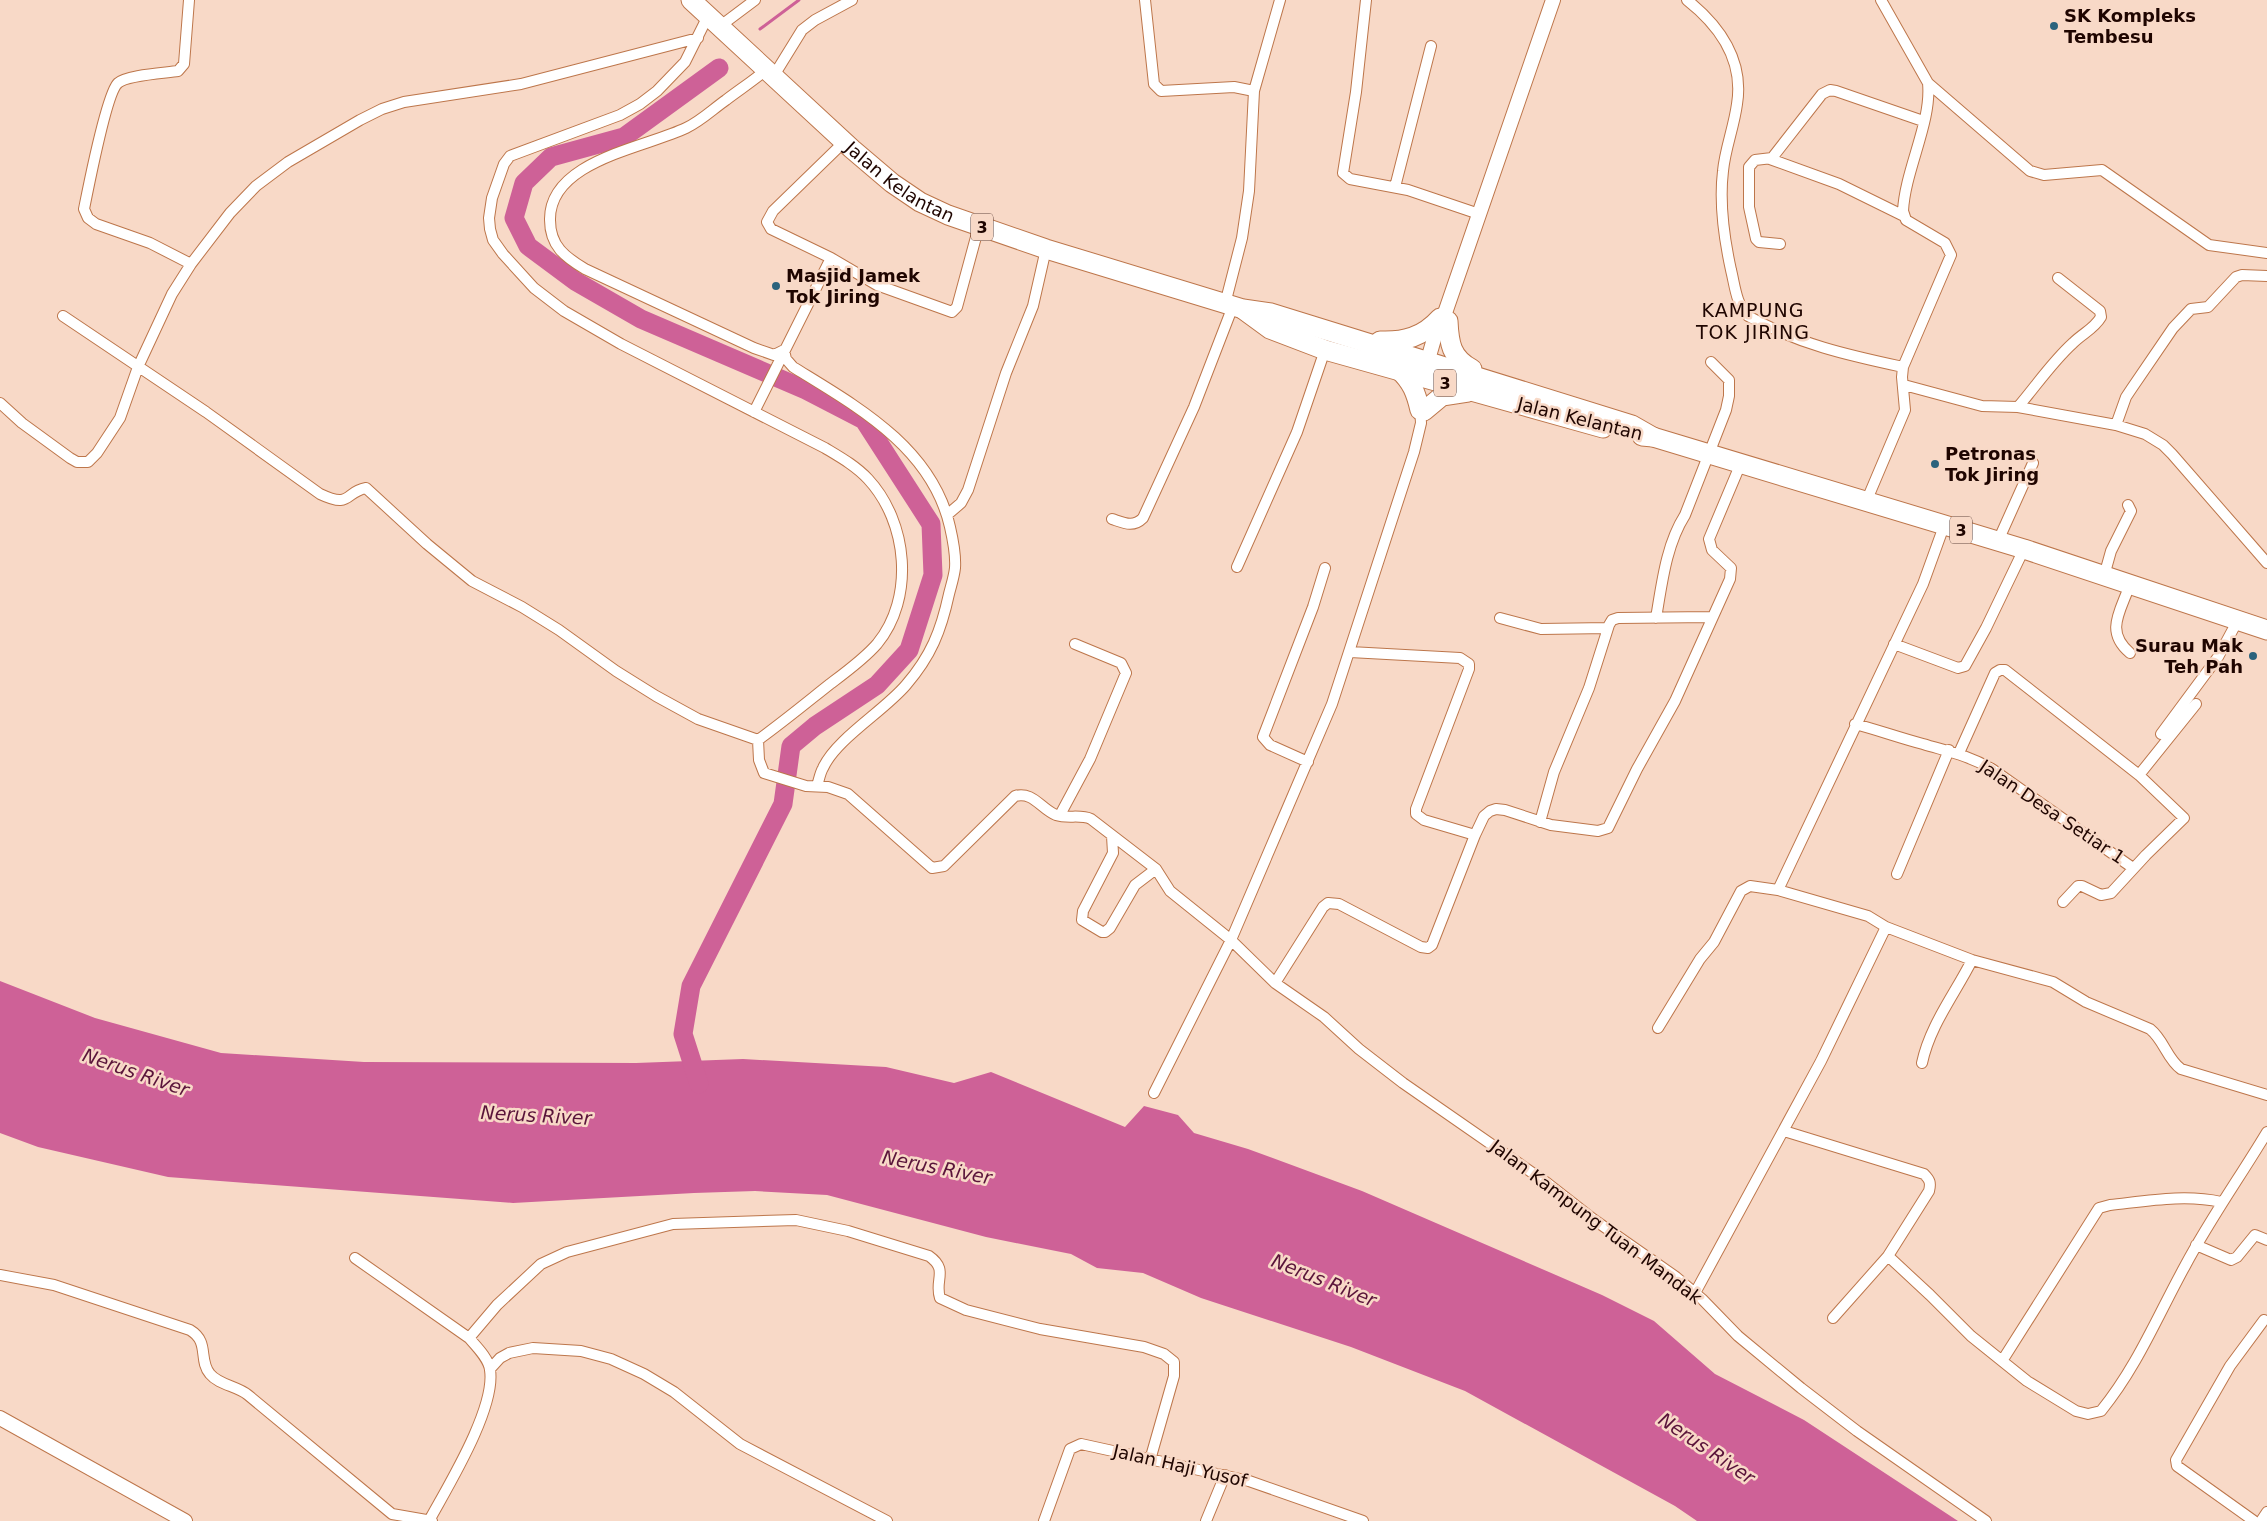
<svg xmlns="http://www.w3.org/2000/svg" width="2267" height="1521" font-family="'DejaVu Sans',sans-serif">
<rect width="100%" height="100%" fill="#f8d9c7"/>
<path fill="#ce6197" d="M0,981L95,1018L221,1053L364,1062L636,1063L743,1059L886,1067L954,1083L991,1072L1125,1127L1144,1106L1178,1115L1194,1133L1248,1149L1362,1191L1602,1295L1654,1321L1715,1374L1804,1420L1958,1521H1697L1675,1506L1465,1391L1351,1347L1201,1298L1143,1273L1097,1268L1071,1254L986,1237L827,1195L755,1191L694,1193L513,1203L168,1177L38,1147L0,1133Z"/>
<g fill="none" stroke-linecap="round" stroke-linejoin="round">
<path stroke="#ce6197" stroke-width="3" d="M760,29L799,0"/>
<path stroke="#ce6197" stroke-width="19" d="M699,1084L683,1034L691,986L783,804L791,746L815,726L877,685L909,650L933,575L931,524L864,420L806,390L641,319L575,281L528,246L514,218L524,183L551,157L624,137L719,68"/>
<g stroke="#bd764b" stroke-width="12">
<path id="street" d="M189,0L184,64L178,71C165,73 126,75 118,83C107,92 88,189 84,209L88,218L96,224L150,243L191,264
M1145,0L1154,84L1161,91L1234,87L1254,91L1249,191L1242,238L1225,304
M1366,0L1356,92L1343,173L1350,179L1408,190L1479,214
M1687,0C1720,26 1744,61 1737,104C1734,127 1725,149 1723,171C1719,204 1724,238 1731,270C1735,286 1736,304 1748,316C1798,344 1847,355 1903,367
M1881,0L1928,83L2030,171L2044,175L2102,170L2209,245L2267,253
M708,16L685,62L657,91L640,104L620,115L510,156L504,164L492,198L489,218L490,229L493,240L503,254L534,288L564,311L621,344L825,448C840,457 856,466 868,479C908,522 915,598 877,644C864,659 846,672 830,684C806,703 783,722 758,740
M719,27L755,0
M766,70C753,81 739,90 726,100C713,109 701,121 686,128C644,148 549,161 550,220C550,246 565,257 585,269L754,348L774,355L784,350L786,359L793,367C856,406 932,447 950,527C953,540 956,554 955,568C954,577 951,586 949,594C941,631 931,656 906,685C884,711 836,739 823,768C820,773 819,780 817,786
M773,77L802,30L815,20L852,0
M1254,91L1280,0
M844,142L773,211L767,222L771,229L831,258L877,285L952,312L957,307L979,226
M1770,159L1839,184L1904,216
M1395,187L1431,46
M1780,244L1759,242L1756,239L1749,207V167L1755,160L1772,158L1822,94L1830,90L1836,91L1923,121
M63,316L206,412L320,494C352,509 344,492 366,488L427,544L472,581L522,607L559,630L616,671L656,696L698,719L758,740
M1904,385L1982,406L2018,407L2116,425L2145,434L2163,445L2172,454L2267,563
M0,403L22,423L70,458L77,462H88L97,453L120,418L138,367L172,294L191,264L230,213L256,186L288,162L360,120L382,109L404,102L521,84L698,38
M2018,407C2036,386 2052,362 2073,343C2083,333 2094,329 2101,317L2100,311L2058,278
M754,412L831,258
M2116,425L2126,397L2132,388L2173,328L2191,309L2208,307L2236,277L2242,275L2267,276
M1866,502L1905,410L1902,377L1903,367L1951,255L1945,243L1906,220L1903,211C1905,170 1932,122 1928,83
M947,515L961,503L968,490L1006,373L1033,306L1046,249
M1112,519C1124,523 1133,528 1143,518L1194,407L1233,306
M1998,541L2033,463
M1237,567L1297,432L1325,350
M2104,576L2111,551L2131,511L2128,505
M2130,584C2121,611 2104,631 2130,653
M1500,618L1541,629L1608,628
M1656,618C1662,583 1666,545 1685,515L1726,410L1729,396V380L1711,362
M1894,644L1958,668L1965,666L1986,628L2024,549
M1350,652L1460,658L1469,664V669L1416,809V814L1424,820L1475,835
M1855,724C1878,730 1900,738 1923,744C1950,752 1967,755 1992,769L2133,868
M2161,734L2218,657L2238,620
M758,740L759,760L764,773L806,786L828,787L848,794L932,868L944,866L1015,796C1033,791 1041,809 1056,815C1068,819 1080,814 1091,819L1156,869L1170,891L1231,940L1275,983L1324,1017L1359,1049L1403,1083L1547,1183L1593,1219L1676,1277L1702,1299L1738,1336L1801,1388L1857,1431L1986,1521
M1959,753L1995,673L2000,670H2005L2139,775L2184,818L2146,855L2111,893L2101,895L2082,886H2078L2063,902
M1308,762L1270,745L1263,737L1313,607L1325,568
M2139,775L2196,704
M1060,815L1090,759L1126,673L1121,663L1075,644
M1540,822L1554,772L1589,688L1609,625L1612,620L1618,618L1711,617
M1112,836L1113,853L1083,911L1082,920L1102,932H1105L1110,928L1135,885L1156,869
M1897,874L1949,750
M1886,927L1972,960L2053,982L2086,1002L2150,1029C2164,1040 2167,1059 2181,1069L2267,1095
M1275,983L1323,907L1328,903L1339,904L1421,947L1428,948L1432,945L1475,835L1484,816L1490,811L1496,809L1505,810L1551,825L1598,831L1608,828L1637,769L1675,701L1730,579L1731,568L1712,550L1709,539L1741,463
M1658,1028L1700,959L1714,942L1741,891L1750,886L1778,890
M1922,1063C1930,1025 1955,994 1972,960
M1154,1093L1231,940L1332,704L1414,452L1421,423L1420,407
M1784,1131L1924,1174C1930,1180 1931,1183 1929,1191L1888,1256L1930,1295L1971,1336L2027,1381L2076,1411L2088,1414L2101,1411C2137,1367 2158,1315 2185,1266C2210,1219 2240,1177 2267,1132
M2196,1245L2231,1260L2237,1257L2255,1235L2267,1240
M355,1258L469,1338
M0,1275L54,1285L190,1330C210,1342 198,1360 210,1374C219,1385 237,1386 248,1395L392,1514L432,1521
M1695,1293L1821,1061L1886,927L1868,916L1778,890L1923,584L1944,526
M1833,1318L1888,1256
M2002,1361L2099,1208L2110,1205C2147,1201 2185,1194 2221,1202
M490,1369L500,1358L509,1353L533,1348L581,1351L611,1359L644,1374L674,1392L740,1444L887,1521
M430,1519C448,1486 496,1408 490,1370C489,1359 477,1347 469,1338L497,1305L541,1264L567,1252L673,1224L796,1220L848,1231L929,1256C949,1270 934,1280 940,1298L966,1310L1040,1329L1144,1347L1164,1354L1174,1362V1376L1150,1460
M1044,1521L1070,1449L1081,1444L1249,1481L1363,1521
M1206,1521L1225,1475
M2254,1521L2177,1466L2176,1460L2230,1366L2264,1320
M2261,1521L2267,1512"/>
</g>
<g stroke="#bd764b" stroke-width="16">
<path id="secondary" d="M1425,370L1440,318L1445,313L1553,0
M0,1418L185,1521"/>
</g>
<g stroke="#bd764b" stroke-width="21">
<g id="highway">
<path id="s1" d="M691,0L852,149L892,183L920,202L948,215L1046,249L1243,309L1271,313L1632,425L1653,437"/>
<path d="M1244,310L1270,329L1325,350L1603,428"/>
<path d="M1448,321C1449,343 1451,358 1472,369"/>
<path d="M1380,341C1404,342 1423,337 1440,318"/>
<path d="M1399,370C1412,382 1416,393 1420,410"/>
<path d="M1424,411L1442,396L1468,392"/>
<path d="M1642,436L1653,437L2024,549L2267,630"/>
</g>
</g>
<use href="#street" stroke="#fff" stroke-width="10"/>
<use href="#secondary" stroke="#fff" stroke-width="14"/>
<use href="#highway" stroke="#fff" stroke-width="19"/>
</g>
<g fill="#2b637d" stroke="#f8d9c7" stroke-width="2">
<circle cx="2054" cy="26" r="5"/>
<circle cx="776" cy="286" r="5"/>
<circle cx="1935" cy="464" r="5"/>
<circle cx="2253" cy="656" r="5"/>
</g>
<g text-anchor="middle" stroke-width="5" stroke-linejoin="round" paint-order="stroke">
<g fill="#f8d9c7" stroke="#60453c" stroke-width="1">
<rect x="971" y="213.5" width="22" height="27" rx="4"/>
<rect x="1434" y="369.5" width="22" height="27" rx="4"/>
<rect x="1950" y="516.5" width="22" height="27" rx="4"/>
</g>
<g font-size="16" font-weight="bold" fill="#1f0500">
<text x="982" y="233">3</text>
<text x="1445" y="389">3</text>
<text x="1961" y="536">3</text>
</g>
<g font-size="18" font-weight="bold" fill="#1f0500" stroke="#f8d9c7" text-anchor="start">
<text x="2064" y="22">SK Kompleks<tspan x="2064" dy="21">Tembesu</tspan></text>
<text x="786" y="282">Masjid Jamek<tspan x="786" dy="21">Tok Jiring</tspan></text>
<text x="1945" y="460">Petronas<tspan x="1945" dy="21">Tok Jiring</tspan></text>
<text x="2243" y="652" text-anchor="end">Surau Mak<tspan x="2243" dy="21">Teh Pah</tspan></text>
</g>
<g font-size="18" fill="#1f0500" stroke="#f8d9c7">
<text dy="6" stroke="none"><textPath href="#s1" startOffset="278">Jalan Kelantan</textPath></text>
<text transform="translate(1580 419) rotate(14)" y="6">Jalan Kelantan</text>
<text transform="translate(2052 812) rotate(34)" y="6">Jalan Desa Setiar 1</text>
<text transform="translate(1596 1222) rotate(37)" y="6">Jalan Kampung Tuan Mandak</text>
<text transform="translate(1180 1466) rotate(13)" y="6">Jalan Haji Yusof</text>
</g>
<g font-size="19" letter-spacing="1" fill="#1f0500" stroke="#f8d9c7">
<text x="1753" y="317">KAMPUNG<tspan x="1753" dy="22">TOK JIRING</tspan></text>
</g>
<g font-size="19" font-style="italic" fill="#5a143a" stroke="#f8d9c7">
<text transform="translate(136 1072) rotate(19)" y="7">Nerus River</text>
<text transform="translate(536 1115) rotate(3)" y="7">Nerus River</text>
<text transform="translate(937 1167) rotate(11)" y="7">Nerus River</text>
<text transform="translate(1324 1280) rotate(22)" y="7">Nerus River</text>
<text transform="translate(1707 1448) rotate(34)" y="7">Nerus River</text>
</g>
</g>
</svg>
